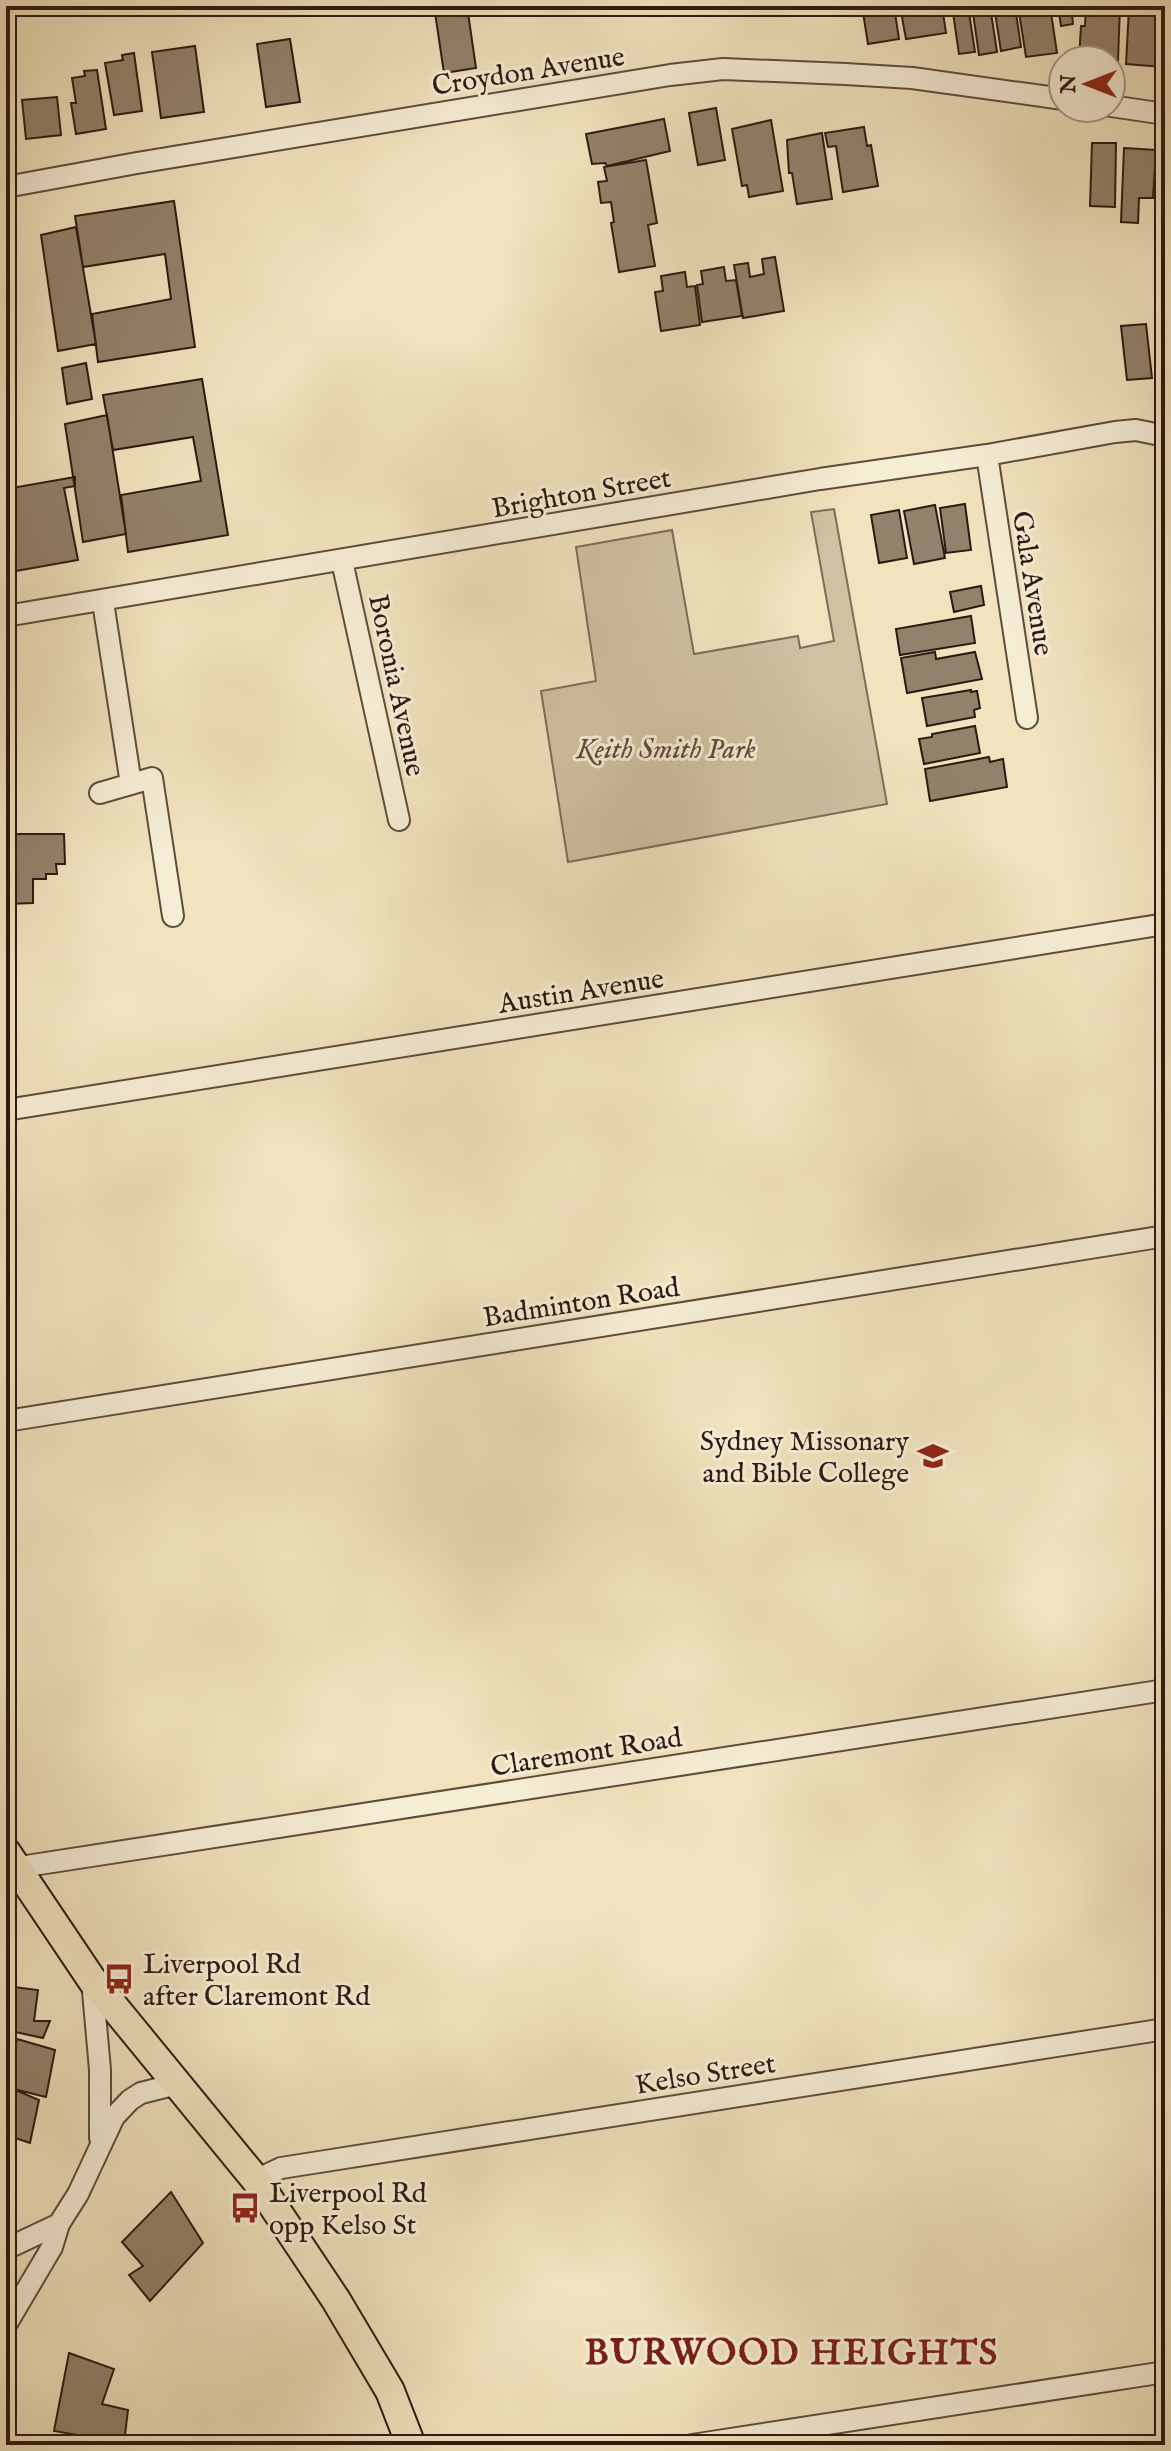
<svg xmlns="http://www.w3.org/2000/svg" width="1171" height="2451" font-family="'IM FELL English',serif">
<rect width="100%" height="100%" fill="#f1e3be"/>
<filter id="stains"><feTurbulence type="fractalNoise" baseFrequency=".0025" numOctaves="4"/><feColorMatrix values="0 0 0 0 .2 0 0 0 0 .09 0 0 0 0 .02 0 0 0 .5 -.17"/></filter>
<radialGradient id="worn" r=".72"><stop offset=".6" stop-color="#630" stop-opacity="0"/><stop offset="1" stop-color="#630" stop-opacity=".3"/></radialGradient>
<path fill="#d0c1a1" stroke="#7e6d5a" stroke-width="2" d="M834,509L887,804L568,862L541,691L596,681L576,547L672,530L694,654L798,636L800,648L834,641L811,512Z"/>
<path fill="#93826b" stroke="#2d1912" stroke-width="2" d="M434,6H467L476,68L444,73Z
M862,6H894L899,39L868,44Z
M900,6H942L946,33L906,39Z
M952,6H968L975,52L959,54Z
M972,6H990L997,52L979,55Z
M994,6H1015L1021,47L1001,51Z
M1018,6H1050L1057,53L1026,57Z
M1058,6H1071L1073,24L1061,26Z
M1086,6H1120L1118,61L1079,59L1081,26H1085Z
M1139,6H1165L1163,67L1126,64L1129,8H1139Z
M290,39L300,102L266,107L257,44Z
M195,46L204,112L161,118L152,52Z
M134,53L142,111L114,115L105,63L123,60L122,55Z
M97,70L106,129L76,134L71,103H76L72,78L85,76L84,71Z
M57,97L61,135L26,139L22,100Z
M716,108L725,160L698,165L689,113Z
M664,119L670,151L607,166L605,163L592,164L586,134Z
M771,120L783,191L749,197L747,185L742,186L732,129Z
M864,127L867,146L871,145L878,186L843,192L836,146L828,147L825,133Z
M822,133L832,199L797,204L792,173H789L787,140Z
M1092,143H1116L1115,207L1090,206Z
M1124,148L1156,150L1153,198H1139L1138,223L1121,222Z
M646,160L657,223L648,225L655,266L619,272L611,223L614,222L611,202L601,203L598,182L607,181L604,167Z
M174,201L195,347L98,362L92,314L171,299L165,254L83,267L75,216Z
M76,227L96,344L58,351L41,235Z
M775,257L784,311L743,318L734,265L748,263L750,277L764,274L762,259Z
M724,267L726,281L736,280L742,316L702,322L697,285L703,284L701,271Z
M685,272L687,287L695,286L700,325L661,331L655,292L663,291L661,276Z
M1146,324L1152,378L1127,380L1121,326Z
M1159,331H1165V383H1162Z
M86,363L92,399L67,404L62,368Z
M202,379L228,535L128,552L121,495L201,481L193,437L113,450L103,395Z
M107,415L126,534L83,542L65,424Z
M75,477V486L64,488L78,560L10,572L6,550V489Z
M965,504L971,550L946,553L940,508Z
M935,505L945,558L914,564L904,511Z
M899,510L907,558L879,563L871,515Z
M981,586L984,605L954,612L950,592Z
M971,616L975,643L900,655L896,629Z
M935,652L936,659L975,652L982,679L907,693L901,658Z
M971,690V692L977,691L980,708L974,710L975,717L927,726L922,698Z
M975,726L980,753L924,764L919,739L932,737V734Z
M989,757L990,762L1003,759L1007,787L930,801L925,769Z
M6,822H12V834H64L65,864H56L57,874H46V879H33V903L6,904Z
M6,1986L38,1990L34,2021H50L43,2038L6,2030Z
M17,2039L55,2050L46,2097L6,2087Z
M6,2086L39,2100L30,2143L6,2135Z
M15,2154L11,2179H6V2155Z
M171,2192L203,2243L150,2301L129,2275L143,2266L122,2242Z
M69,2353L114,2369L102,2404L128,2410L124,2443L54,2431Z"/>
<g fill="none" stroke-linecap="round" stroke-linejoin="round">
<g stroke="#5e4c3d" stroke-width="24">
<path id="minor" d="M1111,106L1165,114
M6,187L137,163L670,75L723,69L845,74L912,78L1063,99
M987,455L1027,718
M342,561L399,820
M103,602L131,784
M6,616L820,479L987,455L1115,432L1136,430L1165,436
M100,793L152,778L173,916
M6,1110L1165,924
M6,1421L1165,1236
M7,1869L1165,1690
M92,1980L100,2070V2138
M256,2180L281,2168L1165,2029
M6,2249L59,2224
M6,2325L52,2247L59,2224L78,2194L114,2117L130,2100L141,2093L177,2084
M692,2445L1165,2372"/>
</g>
<g stroke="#2d1912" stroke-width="32">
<path id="highway" d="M6,1852L92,1980L256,2180L336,2300L390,2391L411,2445"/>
</g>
<use href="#minor" stroke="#f6edd5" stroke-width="20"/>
<use href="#highway" stroke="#f1e3be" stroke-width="28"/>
</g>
<defs>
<g id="university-bare" transform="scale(2.4)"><path d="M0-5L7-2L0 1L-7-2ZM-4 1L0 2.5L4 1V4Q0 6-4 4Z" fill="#8f2418" stroke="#f6edd5" stroke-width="2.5" paint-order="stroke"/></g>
<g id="bus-bare" transform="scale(2.4)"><path d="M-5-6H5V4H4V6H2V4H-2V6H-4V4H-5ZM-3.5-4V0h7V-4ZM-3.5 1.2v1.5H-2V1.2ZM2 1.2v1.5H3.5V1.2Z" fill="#8f2418" stroke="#f6edd5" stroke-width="2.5" paint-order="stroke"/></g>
</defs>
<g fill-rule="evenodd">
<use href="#university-bare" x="933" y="1456"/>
<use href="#bus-bare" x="119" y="1979"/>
<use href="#bus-bare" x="245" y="2208"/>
</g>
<g text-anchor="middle" stroke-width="6" stroke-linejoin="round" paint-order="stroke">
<g font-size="28" fill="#2d1912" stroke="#f6edd5">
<text transform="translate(528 70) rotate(-9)" y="10">Croydon Avenue</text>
<text transform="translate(581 492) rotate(-10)" y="10">Brighton Street</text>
<text transform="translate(1034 583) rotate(81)" y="10">Gala Avenue</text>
<text transform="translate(398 685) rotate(78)" y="10">Boronia Avenue</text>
<text transform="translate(581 990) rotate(-9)" y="10">Austin Avenue</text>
<text transform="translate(581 1301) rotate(-9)" y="10">Badminton Road</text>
<text transform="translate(586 1751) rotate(-9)" y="10">Claremont Road</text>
<text transform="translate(705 2073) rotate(-9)" y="10">Kelso Street</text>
</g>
<g font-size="28" font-style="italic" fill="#5e4b3d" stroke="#f6edd5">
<text x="666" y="758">Keith Smith Park</text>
</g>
<g font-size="28" fill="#2d1912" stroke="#f6edd5" text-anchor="start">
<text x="909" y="1450" text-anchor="end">Sydney Missonary<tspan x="909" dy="32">and Bible College</tspan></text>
<text x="143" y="1973">Liverpool Rd<tspan x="143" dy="32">after Claremont Rd</tspan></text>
<text x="269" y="2202">Liverpool Rd<tspan x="269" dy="32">opp Kelso St</tspan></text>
</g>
<g font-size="36" font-weight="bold" letter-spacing="2" fill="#7a1f14" stroke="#f6edd5">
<text x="792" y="2364">BURWOOD HEIGHTS</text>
</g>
</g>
<rect width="1171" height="2451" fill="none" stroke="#f1e3be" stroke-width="32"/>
<rect x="8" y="8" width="1155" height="2435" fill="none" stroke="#2d1912" stroke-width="4"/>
<rect x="16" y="16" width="1139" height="2419" fill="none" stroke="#2d1912" stroke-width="2"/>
<g transform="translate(1087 84) rotate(270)"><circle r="38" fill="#f6edd5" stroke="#a69887" stroke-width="2"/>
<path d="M0-6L14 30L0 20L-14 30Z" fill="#8f2418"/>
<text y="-12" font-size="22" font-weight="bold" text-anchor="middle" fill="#2d1912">N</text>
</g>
<rect width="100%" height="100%" filter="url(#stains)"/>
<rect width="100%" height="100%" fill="url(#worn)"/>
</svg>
